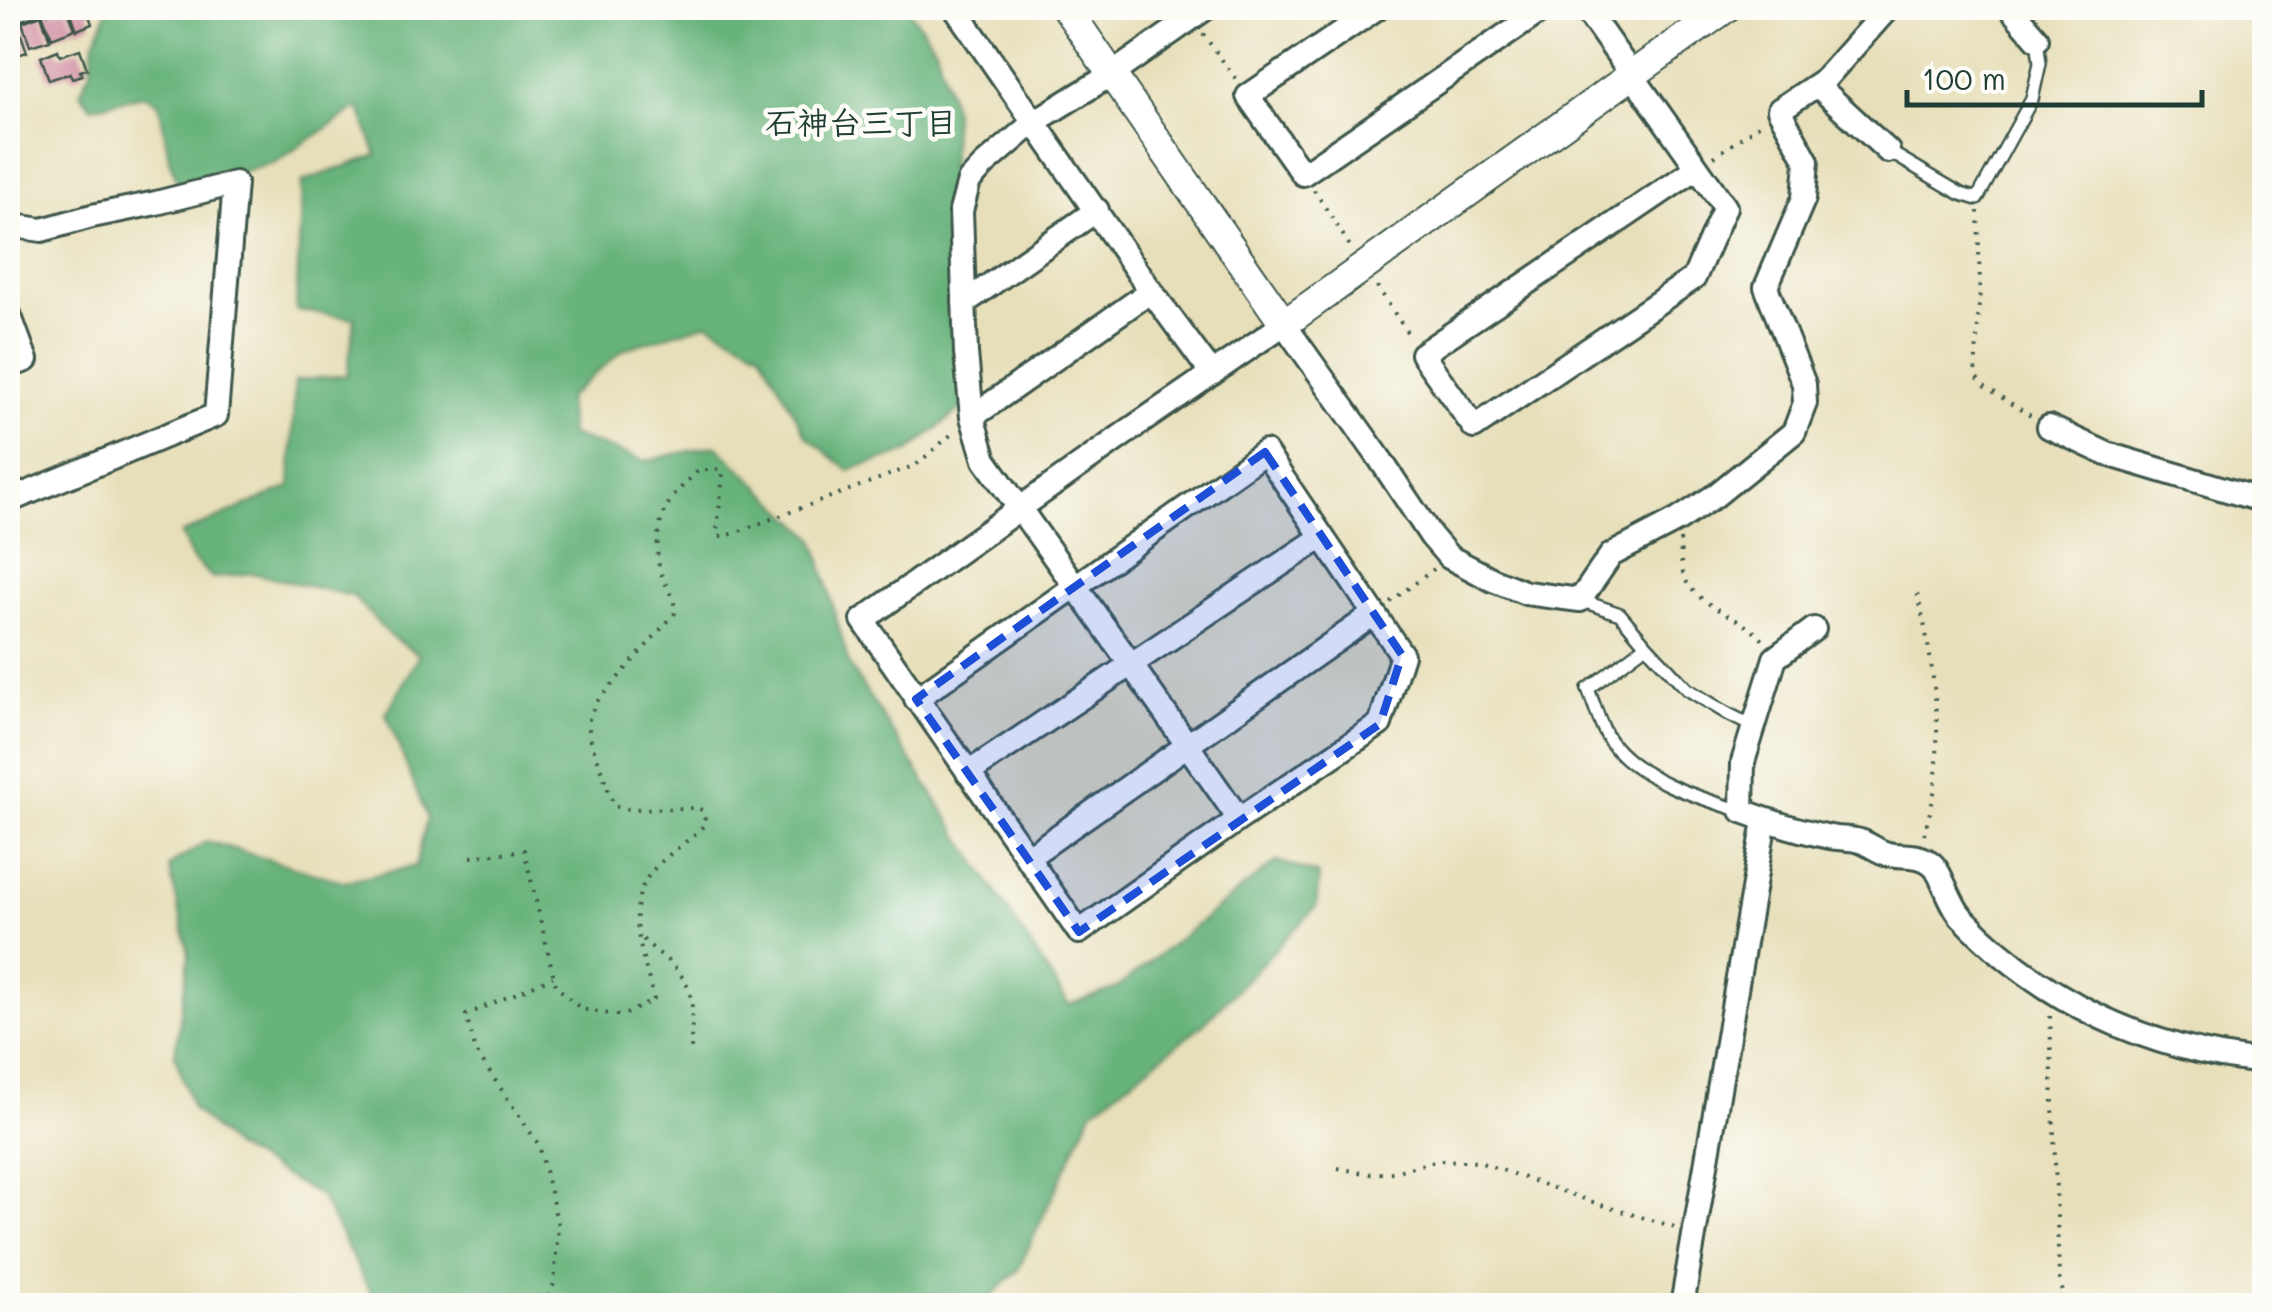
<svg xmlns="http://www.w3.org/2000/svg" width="2272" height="1313" font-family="Mali,'Klee One',sans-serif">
<rect width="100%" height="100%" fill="#fdfcf7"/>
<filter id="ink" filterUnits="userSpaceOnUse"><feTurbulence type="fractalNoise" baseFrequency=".01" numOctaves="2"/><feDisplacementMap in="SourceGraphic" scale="20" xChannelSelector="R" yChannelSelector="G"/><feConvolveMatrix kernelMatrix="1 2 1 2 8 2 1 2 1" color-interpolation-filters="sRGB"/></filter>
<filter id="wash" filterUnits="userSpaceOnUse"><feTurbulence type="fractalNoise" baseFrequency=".0048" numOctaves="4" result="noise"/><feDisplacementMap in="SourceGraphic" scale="40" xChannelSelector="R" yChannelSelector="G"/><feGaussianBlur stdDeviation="2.25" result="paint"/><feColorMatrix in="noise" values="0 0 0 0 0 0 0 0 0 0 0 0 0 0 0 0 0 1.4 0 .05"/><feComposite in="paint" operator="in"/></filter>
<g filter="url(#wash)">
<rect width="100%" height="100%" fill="#e7dfba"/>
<path fill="#68b37b" stroke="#447858" stroke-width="2.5" d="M107,8H908L936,48L954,112L948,203L963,407L908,452L848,470L806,435L761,352L708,323L624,349L567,398L570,435L645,461L716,445L815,539L849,665L1069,1005L1117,988L1277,861L1319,875L1316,907L1202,1025L1092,1111L1018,1270L982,1305H962L934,1295L897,1306L375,1305V1300L320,1196L233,1147L192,1108L175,1055L189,954L169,866L207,841L344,882L416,866L427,817L386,714L419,655L390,636L353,596L252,573L213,578L193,560L181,534L290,487L295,381L347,375L355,318L296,310L302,182L377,155L359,107L275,162L180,189L169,158L159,103L143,95L92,107L80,92L91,70L94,41L103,23Z"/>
<g id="blocks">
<path fill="#d190a5" d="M67,8L75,29L52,38L41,11L46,9L48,14Z
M69,8H92L93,11L88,12L92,24L77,30Z
M41,15L50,40L30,46L22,22Z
M15,17L27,52L15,56L12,47L8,48V19Z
M80,49L87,69L80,71L82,75L72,78L70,73L49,80L41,57L58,50L60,56Z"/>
</g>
</g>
<g filter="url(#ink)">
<use href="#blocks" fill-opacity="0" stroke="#3d5548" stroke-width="2.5"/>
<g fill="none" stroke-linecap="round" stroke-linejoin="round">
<g stroke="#3d5548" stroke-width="16">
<path id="service" d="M22,13L36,8
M1888,151L1961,194L1977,199L2032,99L2040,63L2037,39
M1580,600L1620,614L1646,645L1588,689C1595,706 1600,726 1610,741C1637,779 1699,798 1742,811
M1646,645L1687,689L1728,714L1754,727"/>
</g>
<g stroke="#3d5548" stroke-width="28">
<path id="minor" d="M955,8L1151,291L1212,374
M1206,8L1112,74L1034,122L984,165L969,181L961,211L966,353L972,417L985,460L1130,663L1239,819
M1377,8L1248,96L1303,174L1545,8
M1585,8C1632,74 1678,141 1725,207L1694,278L1474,427L1422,354L1697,168
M2010,8L2037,39
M1817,85L1888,151
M8,225L42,230L92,216L156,203L235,183L216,415L8,501
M964,303L1097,210
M8,311L26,360L8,367
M972,417L1151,291
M2049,427L2107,454L2264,501
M1814,629L1775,658L1743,762L1742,811C1771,822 1801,831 1830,837C1840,839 1851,838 1860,841C1870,844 1878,852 1888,854C1902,857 1920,853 1932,864C1942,873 1950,905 1962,917C2041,1001 2150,1051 2264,1062
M916,699L1265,452L1402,655L1380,724L1239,819L1079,932L863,620L1134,427L1284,324L1378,456L1431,536L1449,557L1493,580L1526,593L1580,600L1611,555L1678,520L1716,495L1794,432L1805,403L1804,384L1766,287L1804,198L1807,161L1779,110L1824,80L1888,8
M968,773L1322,537
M1027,858L1374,614
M1682,1306L1765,820"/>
</g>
<g stroke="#3d5548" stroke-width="32">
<path id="tertiary" d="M1066,8L1284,324L1726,8"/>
</g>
<path stroke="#3d5548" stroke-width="4" stroke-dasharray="2.5 8" stroke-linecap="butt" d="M1203,34L1236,79
M1714,157L1763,122
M1314,190L1352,249
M1978,211L1980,287L1975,375L1984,386L2032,417
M1377,286L1410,337
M1680,540C1681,551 1680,563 1683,573C1692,606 1741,615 1763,640
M1917,594C1932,650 1942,728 1935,786C1933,804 1927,822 1923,839
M1390,602L1434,569
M471,857L524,850L556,986L581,1009L622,1016L654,1000C644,956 619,901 658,865C673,850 692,839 706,823L702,810L697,808L628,809L614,806L590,738L588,722L595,704L675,613C675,597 668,590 662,576C654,557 657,524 667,506C675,493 687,481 698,471L720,469L723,474L717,530L719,536L729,535L916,465L953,433
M643,939C652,949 664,956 673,966C699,992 691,1015 691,1049
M2050,1016L2059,1278L2067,1306
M1338,1168L1369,1174L1393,1172L1440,1160L1479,1162L1607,1207L1675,1227
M545,1306L554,1284L558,1225L539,1145L476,1052L466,1015L553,977"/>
<use href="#service" stroke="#fff" stroke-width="11"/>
<use href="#minor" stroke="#fff" stroke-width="22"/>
<use href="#tertiary" stroke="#fff" stroke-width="28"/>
</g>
</g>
<path fill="#1d4ed8" fill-opacity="0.2" stroke="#1d4ed8" stroke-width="8" stroke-dasharray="20 12" stroke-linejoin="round" d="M1265,452L1402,655L1380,724L1079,932L916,699Z"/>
<g text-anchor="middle" stroke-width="9" stroke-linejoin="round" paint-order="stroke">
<g font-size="32" font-weight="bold" fill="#1f3d34" stroke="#fdfcf7">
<text x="861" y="134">石神台三丁目</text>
</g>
</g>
<rect width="2272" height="1313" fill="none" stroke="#fdfcf7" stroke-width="40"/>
<path d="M1907 90v15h295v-15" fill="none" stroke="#1f3d34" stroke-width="5"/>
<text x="1922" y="90" font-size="30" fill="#1f3d34" stroke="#fdfcf7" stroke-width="8" paint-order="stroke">100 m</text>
</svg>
